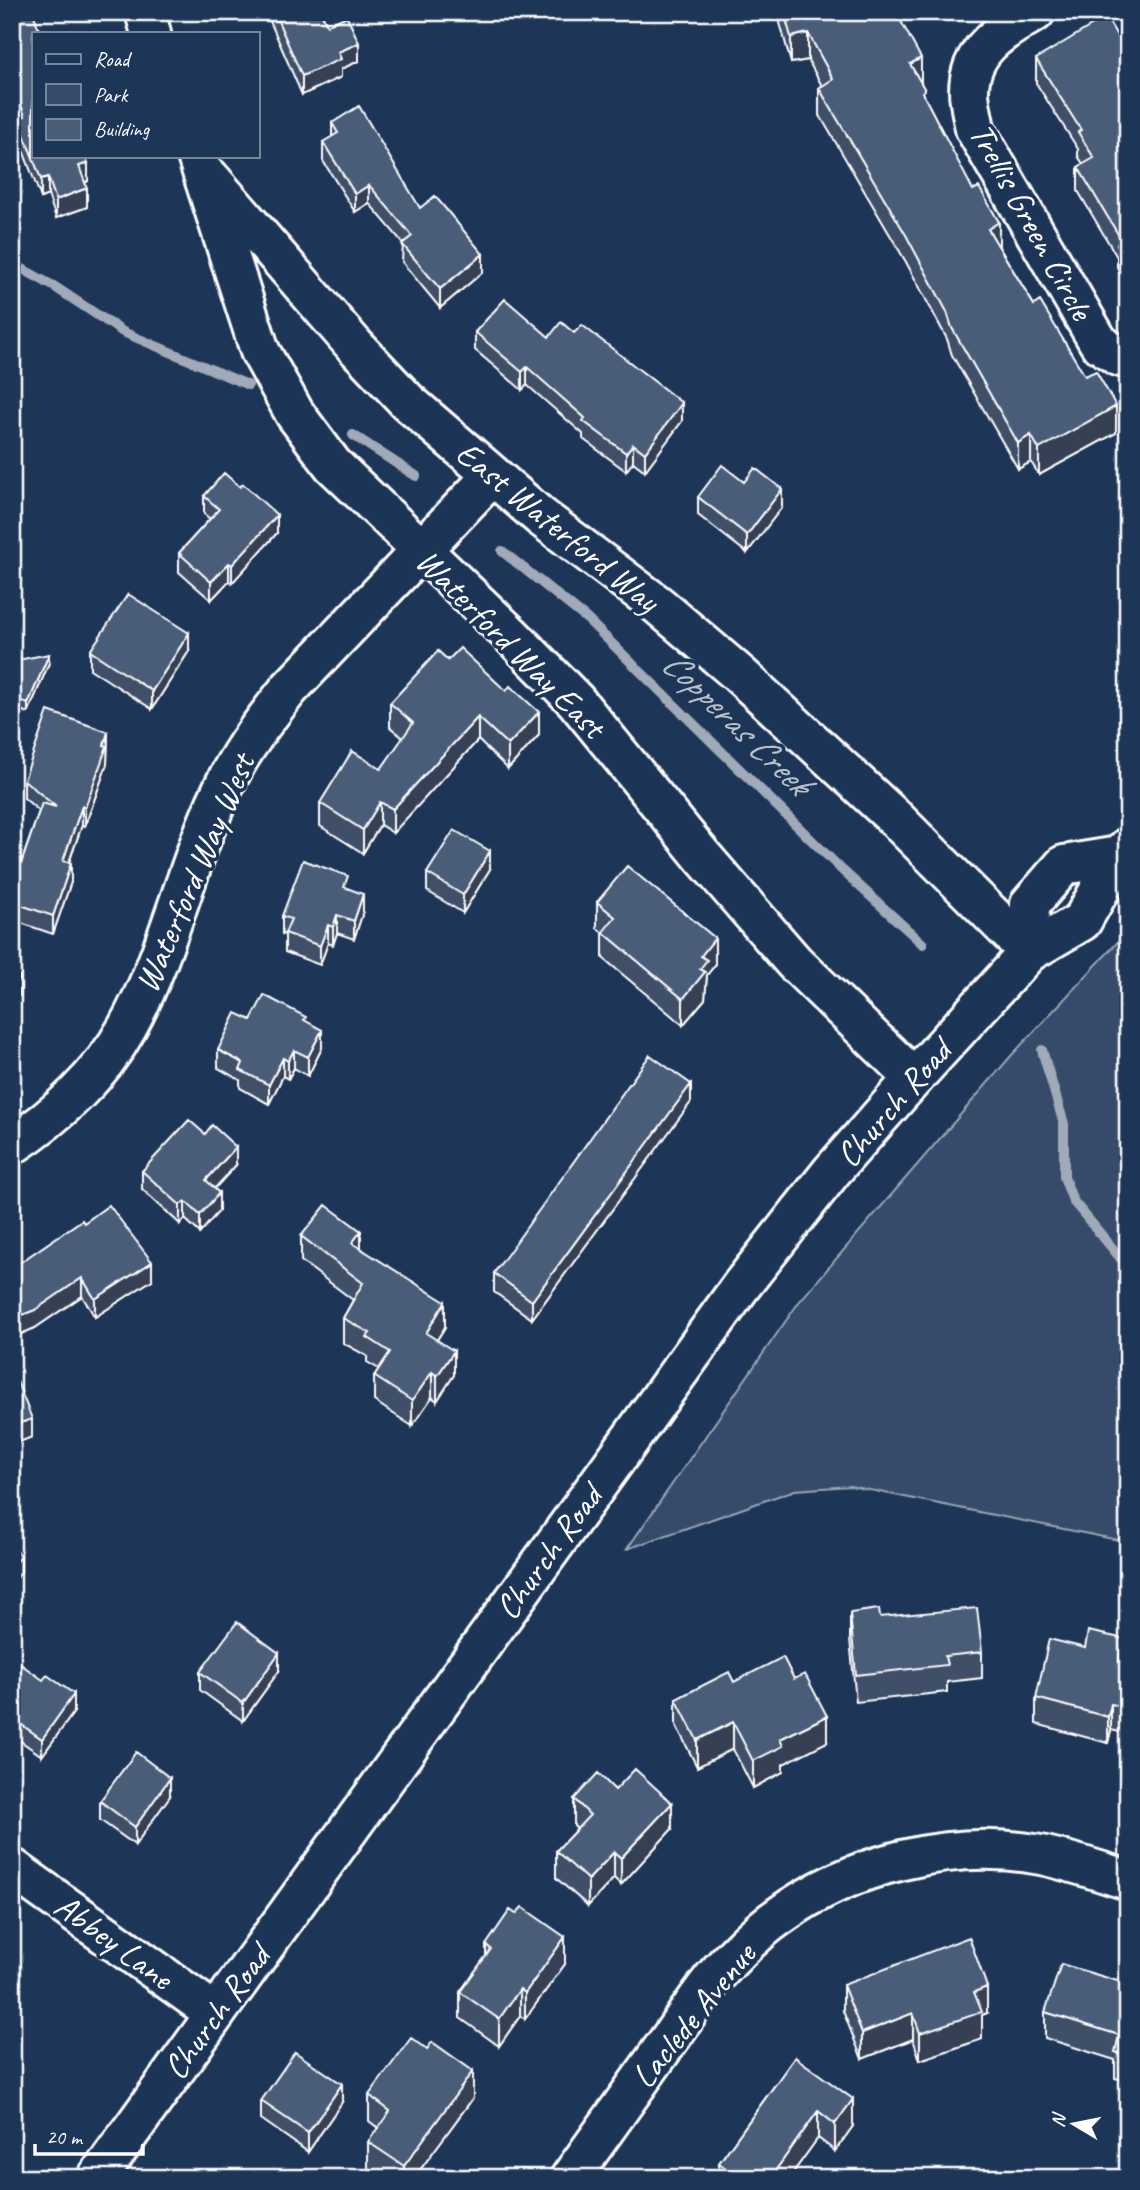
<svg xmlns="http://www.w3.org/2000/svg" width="1140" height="2190" font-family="Caveat,sans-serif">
<rect width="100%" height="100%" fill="#1d3557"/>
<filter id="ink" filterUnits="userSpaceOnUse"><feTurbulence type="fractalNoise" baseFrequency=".0143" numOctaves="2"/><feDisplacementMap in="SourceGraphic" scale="14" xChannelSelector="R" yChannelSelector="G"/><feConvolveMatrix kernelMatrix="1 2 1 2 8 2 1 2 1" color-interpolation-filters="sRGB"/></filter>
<g filter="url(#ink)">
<path fill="#364b69" stroke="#9aa5b4" stroke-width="2" d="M1128,931V1542L850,1486L795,1490L627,1549L799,1302L1011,1056Z"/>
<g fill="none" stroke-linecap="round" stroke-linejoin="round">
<path stroke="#a0aab8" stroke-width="10" d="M12,263L55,287L123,332L248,385
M353,435L416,476
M502,551L587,619L843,871L923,944
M1042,1050L1064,1124V1177L1073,1201L1128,1267"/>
<g stroke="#fff" stroke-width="44">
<path id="minor" d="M145,12L151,33
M1035,12C1003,30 969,49 969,91C969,103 973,117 975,129L1099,343L1118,356L1128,359
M197,156L260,351L295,414L333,465L513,637L576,701L703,857L794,962L914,1078
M210,178L354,345L408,402L541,517L658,605L739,674L895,818L1029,952
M12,1145C57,1116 101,1075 127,1028C171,949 187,857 229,776C245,745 267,717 289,689L492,476
M12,1868L215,2013
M570,2178C602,2133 634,2089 666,2044C683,2021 698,1996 716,1975C735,1954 755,1933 778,1917C850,1864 953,1838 1041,1855C1070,1861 1099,1871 1128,1880"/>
</g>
<g stroke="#fff" stroke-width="44">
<path id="secondary" d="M1029,952L1030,904L1064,865L1119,856
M97,2178L741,1286L832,1171L914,1078L1029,952L1082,921L1119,856L1128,847"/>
</g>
<use href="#minor" stroke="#1d3557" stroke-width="38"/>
<use href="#secondary" stroke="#1d3557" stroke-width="38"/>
</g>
<path fill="#405068" stroke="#fff" stroke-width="2" d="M12,12L33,33L88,181L85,183L87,207L56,218L48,195L41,198L18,137V119L19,118L12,98Z
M266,12H321L327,25L359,61L341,69V77L302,95Z
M777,12H896L921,84L925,98L999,247L1034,305L1116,433L1039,475L1031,462L1018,469L952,355L947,339L906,262L819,114V88L822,86L808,60L791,63Z
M1128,54V286L1117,267V257L1078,191V167L1083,164L1078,156V149L1036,83V59Z
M332,123L420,208L483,272L440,308L402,262L403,243L369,203L355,212L323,161V142L332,137Z
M475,332L549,337L682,421L645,471L633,462L626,471L583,439V434L527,385L522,390L475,350Z
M744,482L782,507L747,553L698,515V497Z
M204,496L277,533L232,583L229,581L211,600L179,572V553L210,519L204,514Z
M90,651H189L152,709L90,669Z
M448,660L539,735L508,769L478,740L393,833L380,825L363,853L320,826V803L381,769L403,738L390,727V703Z
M12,661L49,663L28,713L12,707Z
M108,732L107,764L85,826L82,825L69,863L71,882L53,934L12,920V890L39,811L24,798V780Z
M490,869L463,913L427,891V873Z
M597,902L715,965L707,975L705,999L683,1025L603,958V933L597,928Z
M363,912L354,939L337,933L333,945L328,943L320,965L285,952V935L282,934V916Z
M251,1020L306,1021L322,1048L308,1076L294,1068L288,1079L283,1076L269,1104L240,1088V1080L218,1068V1050Z
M691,1102L532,1319L494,1292V1273Z
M236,1165L215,1188L219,1211L200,1233L185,1219L180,1224L142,1189V1171Z
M84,1223L152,1280L95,1317L82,1296L35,1328Z
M301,1236L361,1248L445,1327L437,1340L454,1375L437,1401L432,1397L412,1426L374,1401V1376L379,1369L367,1362V1356L343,1343V1318L353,1300L301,1261Z
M850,1613L880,1617L982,1652V1678L947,1682V1692L856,1702L850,1639Z
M12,1658L74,1712L42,1756L12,1735Z
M1125,1662L1128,1663V1734L1111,1730L1108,1743L1036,1724V1698Z
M279,1671L243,1721L200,1690V1672Z
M734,1682L827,1742L783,1764V1772L753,1788L733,1749L697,1767L676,1725V1699Z
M615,1790L672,1829L621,1885L614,1878L588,1906L556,1878V1851L577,1829L574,1826V1799Z
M170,1796L135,1845L100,1820V1801Z
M486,1945L565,1964L525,2019L520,2016L499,2046L460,2018V1992L486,1956Z
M1128,1984V2082L1115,2078V2060L1045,2038V2012Z
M843,1985L987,2013L982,2015V2039L920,2060L913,2039L862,2059L843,2011Z
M427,2049L473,2098L414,2178H382L368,2168V2142L378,2128L369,2121V2095Z
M795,2057L853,2126L835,2151L818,2138L789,2178H719V2163Z
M261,2101L342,2102L308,2152L261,2119Z"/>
<path fill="#344155" stroke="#fff" stroke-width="2" d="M808,33V60L791,63V37Z
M359,43V61L341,69V77L302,95V76L338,52Z
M921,58V84L910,64Z
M88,163V181L79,185V166Z
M48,177V195L41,198V179Z
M369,185V203L355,212V194Z
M87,188V207L56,218V200Z
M999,222V248L988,229Z
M483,254V272L440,308V289Z
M527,367V385L522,390V372Z
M682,403V421L645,471V453Z
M1116,406V433L1039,475V449Z
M1031,435V462L1018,469V443Z
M633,444V462L626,471V453Z
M782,489V507L747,553V535Z
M277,515V533L232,583V565Z
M229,563V581L211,600V582Z
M189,633V651L152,709V691Z
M49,654V663L28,713V704Z
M539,712V735L508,769V745Z
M478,717V740L393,833V809Z
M108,732L107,764L85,826V808Z
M380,802V825L363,853V830Z
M82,806V825L63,879V861Z
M490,851V869L463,913V895Z
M71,863V882L53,934V916Z
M363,894V912L354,939V921Z
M337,915V933L333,945V927Z
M328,925V943L320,965V946Z
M715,938V965L707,975L705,999L683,1025V999L701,956Z
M20,977V995L12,1003V985Z
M322,1030V1048L308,1076V1057Z
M294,1050V1068L288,1079V1061Z
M283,1058V1076L269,1104V1085Z
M691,1084V1102L532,1319V1301Z
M236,1147V1165L206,1198V1180Z
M219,1193V1211L200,1233V1215Z
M185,1201V1219L180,1224V1205Z
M361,1231V1255L352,1243Z
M152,1262V1280L95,1317V1299Z
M82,1278V1296L35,1328L12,1338V1319Z
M445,1302V1327L426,1357V1333Z
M454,1351V1375L437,1401V1376Z
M432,1372V1397L412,1426V1401Z
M32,1419V1437L12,1445V1426Z
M21,1555V1572L12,1585V1567Z
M1125,1639V1665L1119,1661Z
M279,1653V1671L243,1721V1703Z
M74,1694V1712L42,1756V1739Z
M1111,1704V1730L1108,1743V1717Z
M827,1716V1742L783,1764V1772L753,1788V1761L780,1739Z
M733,1722V1749L697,1767V1740Z
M170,1778V1796L135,1845V1827Z
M672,1803V1829L621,1885V1858Z
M614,1852V1878L588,1906V1880Z
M565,1937V1964L525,2019V1993Z
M987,1987V2013L982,2015V2039L920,2060V2033L974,1992Z
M520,1989V2016L499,2046V2019Z
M913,2013V2039L862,2059V2033Z
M473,2071V2098L414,2178H404V2166Z
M342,2084V2102L308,2152V2133Z
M853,2099V2126L835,2151V2124Z
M818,2111V2138L789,2178H770Z"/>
<path fill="#4a5d79" stroke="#fff" stroke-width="2" d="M12,12H33L40,33H33V156H85L88,163L79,166L87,188L56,200L48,177L41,179L18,119L25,116L12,80Z
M274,12H321L327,25L347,16L359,43L338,52L341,59L302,76Z
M784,12H896L921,58L910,64L925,90L922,92L973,190L979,187L999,222L988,229L1034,305L1040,301L1085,376L1096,371L1116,406L1039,449L1031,435L1018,443L952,328L947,312L906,235L819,88L833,79L808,33L791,37Z
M1106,17L1128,54V262L1117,244L1122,241L1078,167L1094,158L1078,132L1081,130L1036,59Z
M359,106L420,208L435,196L483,254L440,289L402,244L412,236L369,185L355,194L323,142L338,133L332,123Z
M505,299L549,337L561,322L574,333L582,325L682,403L645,453L633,444L626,453L583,421L585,418L527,367L522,372L475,332Z
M722,465L744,482L755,468L782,489L747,535L698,497Z
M224,473L240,487L243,484L277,515L232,565L229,563L211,582L179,553L219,509L204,496Z
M128,594L189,633L152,691L90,651Z
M460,648L506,691L510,686L539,712L508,745L478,717L393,809L380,802L363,830L320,803L352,751L381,769L413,723L390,703L438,651L448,660Z
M49,654L28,704L12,697V661Z
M48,711L108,732L104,745L107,746L85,808L82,806L63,861L71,863L53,916L12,902V890L42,803L56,807L24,780Z
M454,830L490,851L463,895L427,873Z
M303,860L348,876L344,887L363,894L354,921L337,915L333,927L328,925L320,946L285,933L291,919L282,916Z
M627,866L715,938L701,956L707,960L700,969L705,972L683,999L603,932L615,917L597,902Z
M12,968L20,977L12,985Z
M264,995L306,1017L304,1020L322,1030L308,1057L294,1050L288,1061L283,1058L269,1085L240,1070L243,1063L218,1050L236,1013L251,1020Z
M650,1055L691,1084L532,1301L494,1273Z
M189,1120L205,1134L212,1125L236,1147L206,1180L219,1193L200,1215L185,1201L180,1205L142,1171Z
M109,1205L152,1262L95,1299L82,1278L35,1310L12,1319V1268L82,1220L84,1223Z
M326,1205L361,1231L352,1243L445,1302L426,1333L454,1351L437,1376L432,1372L412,1401L374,1376L390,1352L367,1337L370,1333L343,1318L363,1283L301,1236Z
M16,1379L32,1419L12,1426V1380Z
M12,1548L21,1555L12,1567Z
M977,1608L982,1652L945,1656L947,1665L856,1675L850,1613L879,1609L880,1617Z
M237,1622L279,1653L243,1703L200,1672Z
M1088,1631L1125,1639L1119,1661L1128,1663V1708L1111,1704L1108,1717L1036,1698L1049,1639L1085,1648Z
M783,1657L794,1679L805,1674L827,1716L780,1739L783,1746L753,1761L733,1722L697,1740L676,1699L729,1672L734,1682Z
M12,1658L43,1680L47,1675L74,1694L42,1739L12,1718Z
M136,1752L170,1778L135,1827L100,1801Z
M635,1769L672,1803L621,1858L614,1852L588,1880L556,1851L590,1815L574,1799L598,1773L615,1790Z
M522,1907L565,1937L525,1993L520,1989L499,2019L460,1992L491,1949L486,1945L510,1910L516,1914Z
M969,1937L987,1987L974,1992L982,2012L920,2033L913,2013L862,2033L843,1985Z
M1061,1964L1128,1984V2056L1115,2052L1119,2035L1045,2012Z
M411,2038L427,2049L432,2042L473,2071L404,2166L368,2142L390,2111L369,2095Z
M295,2052L342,2084L308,2133L261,2101Z
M795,2057L853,2099L835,2124L818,2111L770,2178H739L719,2163Z"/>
</g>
<g text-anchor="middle" stroke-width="7" stroke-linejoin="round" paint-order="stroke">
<g font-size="35" fill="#fff" stroke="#1d3557">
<text transform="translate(1032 221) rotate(61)" y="12">Trellis Green Circle</text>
<text transform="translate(558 526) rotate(39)" y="12">East Waterford Way</text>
<text transform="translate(511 643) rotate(45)" y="12">Waterford Way East</text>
<text transform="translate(194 873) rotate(-67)" y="12">Waterford Way West</text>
<text transform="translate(893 1103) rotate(-49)" y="12">Church Road</text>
<text transform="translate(548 1552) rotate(-54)" y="12">Church Road</text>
<text transform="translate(114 1941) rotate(36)" y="12">Abbey Lane</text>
<text transform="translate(216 2012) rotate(-54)" y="12">Church Road</text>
<text transform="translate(693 2015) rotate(-51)" y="12">Laclede Avenue</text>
</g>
<g font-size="37" font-style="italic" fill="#b8c0ca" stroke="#1d3557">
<text transform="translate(737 722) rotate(44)" y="13">Copperas Creek</text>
</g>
</g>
<rect width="1140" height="2190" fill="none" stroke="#1d3557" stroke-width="42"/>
<rect x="21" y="21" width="1098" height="2148" fill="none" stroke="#fff" stroke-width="2.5" filter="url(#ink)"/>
<rect x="32" y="32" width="228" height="126" fill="#1d3557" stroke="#77869a" stroke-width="2"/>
<rect x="46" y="54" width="35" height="10" fill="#1d3557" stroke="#77869a" stroke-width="2"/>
<text x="94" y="66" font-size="21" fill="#ffffff">Road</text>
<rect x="46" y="84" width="35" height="21" fill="#364b69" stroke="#77869a" stroke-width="2"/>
<text x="94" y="102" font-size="21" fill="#ffffff">Park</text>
<rect x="46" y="119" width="35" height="21" fill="#4a5d79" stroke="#77869a" stroke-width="2"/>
<text x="94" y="136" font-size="21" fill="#ffffff">Building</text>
<g transform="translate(1074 2124) rotate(280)" stroke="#1d3557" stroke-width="5" paint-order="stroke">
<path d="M0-5L12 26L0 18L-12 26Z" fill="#ffffff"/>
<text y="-10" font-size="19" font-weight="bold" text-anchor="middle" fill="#ffffff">N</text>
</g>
<path d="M35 2144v10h108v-10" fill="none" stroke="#ffffff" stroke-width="3.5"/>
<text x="46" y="2144" font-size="21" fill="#ffffff" stroke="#1d3557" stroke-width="5" paint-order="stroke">20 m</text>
</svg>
